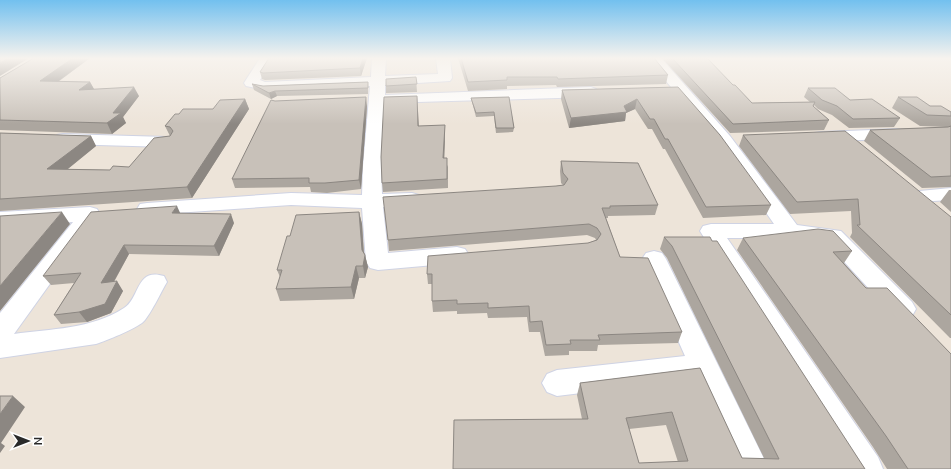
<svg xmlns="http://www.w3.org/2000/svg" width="951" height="469" font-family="'Nunito Sans',sans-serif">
<rect width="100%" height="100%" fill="#ede4d9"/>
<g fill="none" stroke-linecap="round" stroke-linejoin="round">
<g stroke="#cfd3e4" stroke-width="2">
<path id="minor" d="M260,58H274L260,80L265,82L371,77L372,58H386L385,76L438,74L436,58H450L452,78L450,81L385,85V95L591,87L596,89L599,92L596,95L591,97L384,103L381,166L382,194L412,193L419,195L422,199L419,203L383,207L388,253L457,247L465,249L469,255L465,261L457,263L378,270L370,268L366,262L362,208L291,205L147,215L140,214L137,209L140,204L147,203L291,193L362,195L363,166L370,86L265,90L246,86L244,83Z
M647,58H661L730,136L797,225L841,231L912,302L916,309L912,316L903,319L894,316L826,242L790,238H727L878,457L883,469H847L700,231L703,226L711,224H774L718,144Z
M897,129L903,130L906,134L903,138L821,142L815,141L812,137L815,133L821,132Z
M63,134L167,137L173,138L176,142L173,146L167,147L63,144L57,143L54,139L57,135Z
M951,188V200L916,202L909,200L906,196L909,192Z
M90,207L97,209L100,214L14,334C50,329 92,329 124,308C140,298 136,267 164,276L167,282C162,290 149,318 142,323C132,330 108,340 96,344L0,358V313L73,222L0,226V212Z
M654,251L662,253L666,259L769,469H735L695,379L557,396L547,392L542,383L547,374L557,370L685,356L642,259L646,253Z"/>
</g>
<use href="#minor" fill="#fff" fill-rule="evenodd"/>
</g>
<path fill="#aca69f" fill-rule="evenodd" d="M34,58H90L58,82H90L94,89L139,96L123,117L126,123L112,134L0,130V78Z
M269,58H367L361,76L265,80L262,79L260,72Z
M458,58H654L668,75L666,84L557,87L556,85L507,86V89L468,91Z
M662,58H707L733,85L752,103L810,102L804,97L808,88L850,100L900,118L894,127L849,128L832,115L818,109L814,105L813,106L829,120L824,130L730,133Z
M416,77L417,92L386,93V86Z
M368,82V94L277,96L271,99L254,90L252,84L263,86Z
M678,87L771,205L766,215L703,218L665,149H663L652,129H648L635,109L626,113L625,121L569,128L561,99L562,90Z
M417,96L419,126L445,134L444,158L448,167V188L383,192L382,183Z
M509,97L514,128L513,132L496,133L494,116L476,117L472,102L471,98Z
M898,97L951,112V187L922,188L864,141L870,130L947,127H946L920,126L892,108Z
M245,99L249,109L192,198L0,211V133L91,136L96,146L68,169L110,170L129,167L170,136L165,126L179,114L213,109Z
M275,101L367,106L361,189L327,193L311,192L310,187L235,188L232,179Z
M743,135L951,217V338H950L850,237L852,233L851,211L790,214L739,146Z
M561,161L658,205L655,215L608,216V218H606L620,257L682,332L678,343L598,345L597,351H569V355L545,356L540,332H529L527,317L488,318L487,313L457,314V311L433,312L432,301V284H428L427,274L588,243L596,240L595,238L587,235L389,251L388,240L556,186L563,185L561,183L560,171Z
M949,190H951V212L940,202Z
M359,212L362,224L364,252L365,255L368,267L365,278H359L354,299L280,301L276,289L280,277L277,270L290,236Z
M181,213L234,223L219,256L129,254L114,282L123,291L111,313L87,322L61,324L54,315L74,283L51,285L43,276Z
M664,237L712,241L865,469H453L582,419L577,395L580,383L700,368L742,458H764L667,258L660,249ZM666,425L678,462L639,463L629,429Z
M743,238L852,251L844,263L866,288L951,469H887L873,447L737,250Z"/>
<path fill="#8c8782" d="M9,58H29L0,76V63Z
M73,58H90L45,91L40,81Z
M363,58H367L361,76L360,68Z
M90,82L95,91L79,90Z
M134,87L139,96L123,117L126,123L112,134L107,123L113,113Z
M275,91L277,96L271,99L269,93Z
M366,97L367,106L361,189L359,180Z
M245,99L249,109L192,198L187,187Z
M637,99L635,109L626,113L625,121L569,128L571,118L624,106Z
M445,125V134L444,167L443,158Z
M91,136L96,146L54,180L47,169Z
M177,206L181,215L172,213Z
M62,212L70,224L0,311V286Z
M359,212L362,224L364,259L365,255L368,267L365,278L363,266Z
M231,214L234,223L219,256L214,246Z
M124,245L129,254L108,292L101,283Z
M356,266L359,278L354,299L351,287Z
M117,281L123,291L111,313L87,322L79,312Z
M13,396L25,407L1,443L5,446L0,453V414Z"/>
<path fill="#c8c1b9" stroke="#8c8782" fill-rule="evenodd" d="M0,58H9L0,63Z
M34,58H73L40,81L90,82L79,90L134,87L113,113H121L107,123L0,120V78Z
M269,58H363L360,68L263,73L260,72Z
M461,58H654L668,75L558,79L557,77H507V80L468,82Z
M672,58H707L733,85H735L752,103L815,102L813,106L829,120L733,124Z
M416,77L417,84L386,86V79Z
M368,82V88L275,91L269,93L252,84L263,86Z
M678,87L720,135L771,205L706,207L668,139H665L654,119H650L637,99L624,106L627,112L571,118L562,90Z
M808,88H835L850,100L872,99L900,118L853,119L837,106L822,100Z
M417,96L418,126L445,125L443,158H447V179L382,183L381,157L384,97Z
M366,97L359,180L325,183H309V178L232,179L271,100L275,101Z
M509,97L514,128H496L494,112L476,113L471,98Z
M898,97H917L930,106H941L951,112V116L927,115Z
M245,99L187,187L0,199V133L91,136L47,169L110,170L113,166L129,167L154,138L170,136L173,131L170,127L165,126L175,114H179L183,109H213L220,100Z
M951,126V176L931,177L870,130L948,127Z
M845,131L951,217V315L857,225H860L858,199L797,202L743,135Z
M561,161L638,163L658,205L610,206V208H602L620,257L648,258L682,332L598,335L600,340H570L571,344L546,345L542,321L530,322L529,306L488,308V303L457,304V300L432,301V274H427L428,256L588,243L597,240L601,234L597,228L589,224L388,240L383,197L556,186L564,185L568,179L563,173Z
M177,206L172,213L231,214L214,246L124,245L101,283L117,281L105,304L79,312L54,315L81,273L43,276L91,212Z
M62,212L0,286V216Z
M359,212L362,250L365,255L363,266H356L351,287L276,289L282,270H277L287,236H290L296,215Z
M818,229L833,231L852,251L833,252L866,288H887L951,354V469H908L886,436L743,238Z
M664,237H710L712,241H717L865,469H453L454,420L588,419L580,383L700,368L742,458L779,459L672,246ZM672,412L688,461L639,463L626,418Z
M0,396H13L0,414Z"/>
<linearGradient id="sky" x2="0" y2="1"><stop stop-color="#72c0ef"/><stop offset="0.47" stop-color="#f7f3ee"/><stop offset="1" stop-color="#f7f3ee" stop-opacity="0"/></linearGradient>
<rect width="951" height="124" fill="url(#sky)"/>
<g transform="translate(28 441) rotate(90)" stroke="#ffffff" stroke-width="3" paint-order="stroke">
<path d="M0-3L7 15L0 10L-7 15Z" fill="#292929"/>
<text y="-6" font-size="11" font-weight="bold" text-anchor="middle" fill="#292929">N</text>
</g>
</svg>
